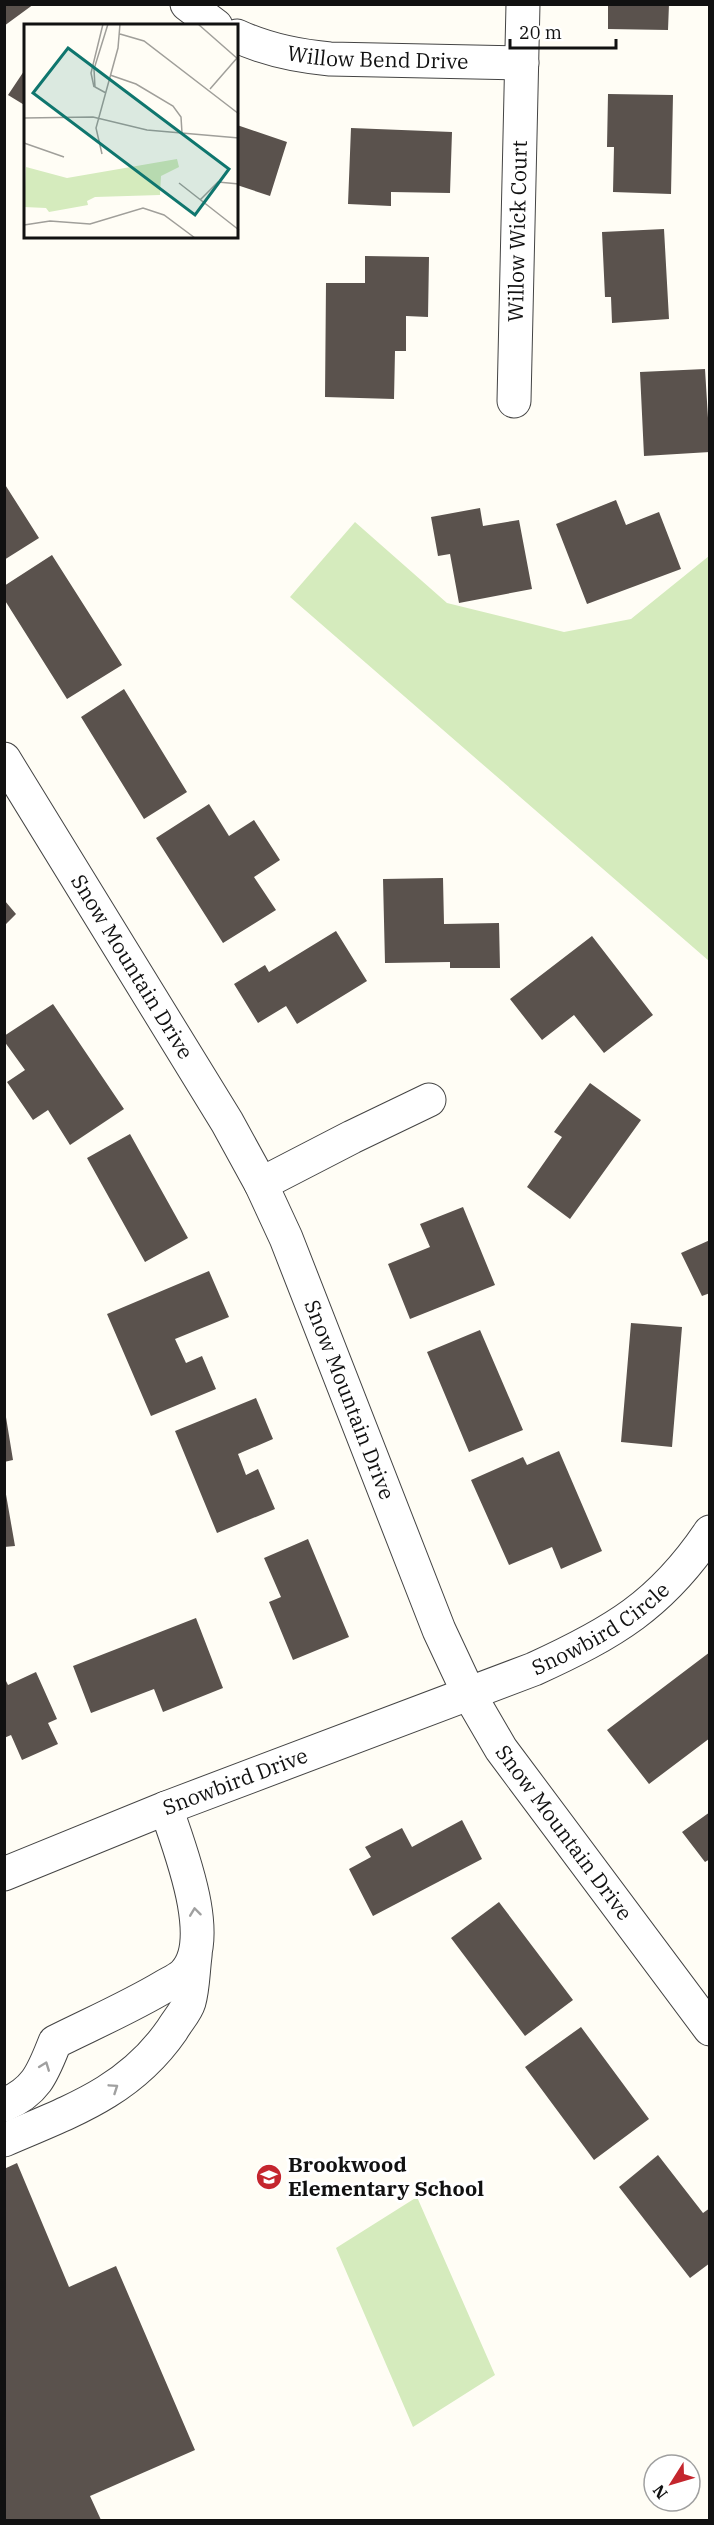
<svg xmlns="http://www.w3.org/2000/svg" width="714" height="2525" font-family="'IBM Plex Serif',serif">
<rect width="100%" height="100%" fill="#fffdf5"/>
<path fill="#d5ebbd" d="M355,522L447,603L564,632L631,619L709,556V961L290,597Z
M417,2197L495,2375L413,2427L336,2248Z"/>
<path fill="#5a524d" d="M4,4H34L4,26Z
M608,4H669L668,30L608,29Z
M26,68V106L8,95Z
M608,94L673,95L671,194L613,192L614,147H607Z
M237,125L287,142L270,196L237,185Z
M351,128L452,132L450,193L391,192V206L348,204Z
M664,229L669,319L612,323L611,297H605L602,232Z
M365,256L429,257L428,317L406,316V351H395L394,399L325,397L326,283H365Z
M705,369L708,418H710V452L644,456L640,372Z
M4,483L39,538L4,560Z
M616,500L626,525L659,512L681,569L587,604L556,524Z
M480,508L483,526L519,520L532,589L459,603L450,554L438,556L431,517Z
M52,555L122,665L67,699L4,599V586Z
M124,689L187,792L144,819L81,717Z
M209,804L229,836L254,820L280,860L254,877L276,910L223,943L156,838Z
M443,878L444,924L499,923L500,968H450V962L385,963L383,879Z
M5,901L16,914L5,925Z
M336,931L367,981L297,1024L286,1006L258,1023L234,984L265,965L269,972Z
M592,936L653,1015L604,1053L574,1015L542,1040L510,999Z
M53,1004L124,1109L70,1145L48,1110L33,1120L7,1082L25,1070L4,1041V1036Z
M590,1083L641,1120L570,1219L527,1187L562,1137L554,1132Z
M130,1134L188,1238L145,1262L87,1158Z
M463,1207L495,1285L410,1319L388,1264L430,1247L420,1224Z
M710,1240V1293L702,1296L681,1253Z
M209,1271L229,1317L175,1339L186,1363L202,1356L216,1389L151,1416L107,1314Z
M631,1323L682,1327L672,1447L621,1442Z
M480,1330L523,1430L469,1452L427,1352Z
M256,1398L273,1439L238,1454L246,1475L258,1469L275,1509L217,1533L175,1431Z
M4,1405L13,1460L4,1462Z
M559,1451L602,1551L561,1569L552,1547L509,1565L471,1480L523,1457L527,1465Z
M4,1483L15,1546L4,1547Z
M308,1539L349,1637L293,1660L269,1602L281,1597L264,1558Z
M196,1618L223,1688L163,1712L154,1689L91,1713L73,1666Z
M710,1652V1738L649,1784L607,1730Z
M36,1672L57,1719L48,1723L58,1744L22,1760L11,1735L4,1738V1677L8,1685Z
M710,1812V1859L705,1862L682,1832Z
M462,1820L482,1859L373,1916L349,1869L371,1857L365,1847L402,1828L412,1847Z
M499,1902L573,2000L525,2036L451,1938Z
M581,2027L649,2119L594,2160L525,2067Z
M658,2155L703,2213L710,2208V2263L690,2278L619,2187Z
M17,2163L69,2287L116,2266L195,2450L90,2496L101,2520H4V2169Z"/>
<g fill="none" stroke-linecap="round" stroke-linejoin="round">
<g stroke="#444" stroke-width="35">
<g id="minor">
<path d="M187,4L216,26"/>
<path id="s1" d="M237,36C267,50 297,56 330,59L522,63"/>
<path id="s2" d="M514,401L523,4"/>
<path id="s3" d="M4,759L227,1122L261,1184L286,1238L439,1630L469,1694L501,1749L710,2029"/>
<path d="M261,1184L352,1137L429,1100"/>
<path id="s4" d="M4,1874L166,1808L534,1669C613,1633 661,1605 710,1532"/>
<path d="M4,2105C37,2091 43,2072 55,2042C91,2024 130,2007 165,1986C170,1983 179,1979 184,1974C217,1941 179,1847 166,1808"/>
<path d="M4,2140C71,2111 129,2092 172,2030C177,2021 186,2012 189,2002C193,1988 193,1971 195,1956"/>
</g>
</g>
<use href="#minor" stroke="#fff" stroke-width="33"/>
</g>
<defs><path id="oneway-chevron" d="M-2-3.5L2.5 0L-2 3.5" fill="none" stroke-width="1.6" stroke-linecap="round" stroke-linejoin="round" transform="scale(1.5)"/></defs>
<g stroke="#a0a0a0">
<use href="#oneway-chevron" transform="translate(195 1912) rotate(-97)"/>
<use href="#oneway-chevron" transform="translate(45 2066) rotate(-69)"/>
<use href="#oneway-chevron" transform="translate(114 2088) rotate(-34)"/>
</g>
<defs>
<g id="school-disc" transform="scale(1.35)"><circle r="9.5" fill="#c4262e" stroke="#fff"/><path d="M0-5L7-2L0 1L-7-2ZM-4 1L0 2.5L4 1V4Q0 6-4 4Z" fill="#fff"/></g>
</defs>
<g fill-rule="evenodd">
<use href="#school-disc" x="269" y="2177"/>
</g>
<g text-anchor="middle" stroke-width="6" stroke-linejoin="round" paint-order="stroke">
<g font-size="21" fill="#111" stroke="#fff">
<text dy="7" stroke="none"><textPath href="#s1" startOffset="144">Willow Bend Drive</textPath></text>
<text dy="7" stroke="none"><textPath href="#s2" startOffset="170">Willow Wick Court</textPath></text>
<text dy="7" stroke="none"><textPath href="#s3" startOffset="244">Snow Mountain Drive</textPath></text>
<text dy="7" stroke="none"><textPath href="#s3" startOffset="730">Snow Mountain Drive</textPath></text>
<text dy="7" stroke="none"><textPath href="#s4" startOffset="646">Snowbird Circle</textPath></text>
<text dy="7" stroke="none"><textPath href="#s4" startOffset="249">Snowbird Drive</textPath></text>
<text dy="7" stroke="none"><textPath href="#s3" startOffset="1216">Snow Mountain Drive</textPath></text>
</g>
<g font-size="21" font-weight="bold" fill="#111" stroke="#fff" text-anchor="start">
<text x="288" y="2172">Brookwood<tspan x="288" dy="24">Elementary School</tspan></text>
</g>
</g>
<g transform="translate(24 24)">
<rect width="214" height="214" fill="#fffdf5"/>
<path d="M153,135L155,143L137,152L136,171L71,173L63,177L64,181L25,188L22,184L0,183L2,143L43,154Z" fill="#d5ebbd"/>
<path fill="none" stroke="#a09f9a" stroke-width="1.5" d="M174,0L215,36M96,10L120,17L215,90M86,51L112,60L149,82L157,93L158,109M70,63L67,49L79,0M186,65L213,34M82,69L71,63L70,45L84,0M0,94L69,93L123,106L215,114M0,119L40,133M78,130L72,104L94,24L96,0M155,159L215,206M176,176L194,158L215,160M0,201L26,197L66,200L119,184L140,191L171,214"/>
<path fill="#0f766e" fill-opacity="0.15" stroke="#0f766e" stroke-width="3" d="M44,24L205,145L171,191L9,69Z"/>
<rect width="214" height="214" fill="none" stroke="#111" stroke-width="3"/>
</g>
<rect width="714" height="2525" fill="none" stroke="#111111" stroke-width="12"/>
<g transform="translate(672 2483) rotate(233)"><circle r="28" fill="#ffffff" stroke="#a0a0a0" stroke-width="1.5"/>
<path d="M0-4.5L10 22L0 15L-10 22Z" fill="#c4262e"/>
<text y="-9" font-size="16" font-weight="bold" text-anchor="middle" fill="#111111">N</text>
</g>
<path d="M510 39v9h106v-9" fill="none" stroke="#111111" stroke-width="3"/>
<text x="519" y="39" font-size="18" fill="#111111" stroke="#ffffff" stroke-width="4.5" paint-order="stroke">20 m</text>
</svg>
